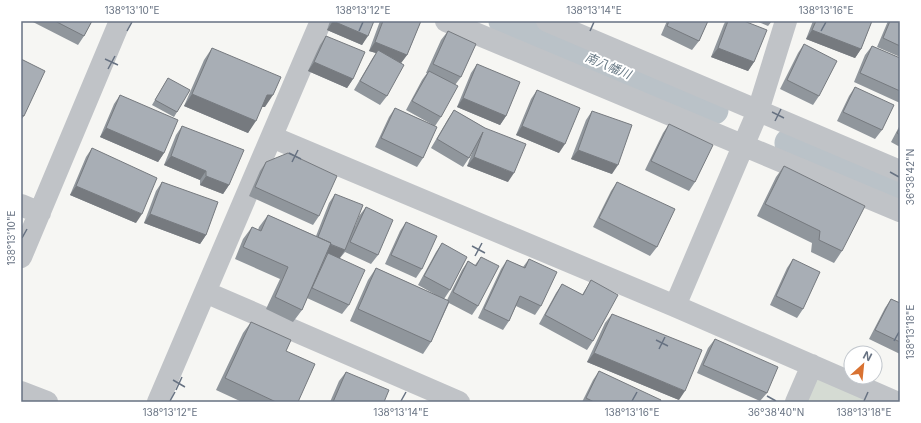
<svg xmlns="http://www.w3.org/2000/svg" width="921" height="423" font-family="Inter,'Noto Sans JP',sans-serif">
<rect width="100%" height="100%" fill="#f6f6f3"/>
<path fill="#d5dbd3" d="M812,365L896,402H796Z"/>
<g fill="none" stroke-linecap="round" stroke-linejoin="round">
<path stroke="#bac2c8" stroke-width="29" d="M503,21L714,110
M789,143L900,190"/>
<path stroke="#c0c3c7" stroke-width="22" d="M446,21L900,211
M547,21L900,171
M272,137L675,306L896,402
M21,205L40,213
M21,257L120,21
M205,292L459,402
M675,306L758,111L786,21
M21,392L47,402
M158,402L321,21
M796,402L812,365"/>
</g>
<path fill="#90969c" d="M31,21H92L84,36L78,45Z
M330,21H374L362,45L327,30Z
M380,21H421L407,55L401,63L387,96L380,105L354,90L372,59L376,53L369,51Z
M667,21H708L699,41L692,50L661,35Z
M726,21H744L754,62L748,71L711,57L724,24Z
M756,21H772L768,26Z
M813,21H872L861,49L855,58L806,39Z
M888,21H900V57L877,47Z
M448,31L461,77L455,85L441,117L435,126L423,158L417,167L375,147L389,117L395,108L433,125L406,110L422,80L427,73H426L441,40Z
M326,36L353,79L347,88L308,71L320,45Z
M804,44L819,96L813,105L780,89L798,53Z
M872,46L900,58V103L854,82L865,55Z
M212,48L265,107H262L248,133L184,106L204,60Z
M21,59L24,116L21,120Z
M477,64L506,116L500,125L457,107L471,73Z
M168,78L177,112L174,117L152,105Z
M855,87L882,130L875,139L837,121L849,96Z
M537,90L559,153L516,135L531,99Z
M120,95L164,153L158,162L100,137L114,104Z
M454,110L485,128L508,182L467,166L474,148L469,158L463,167L431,148L448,119Z
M592,111L612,174L571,159L586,120Z
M669,124L695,182L689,191L645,170L663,133Z
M900,125V147L891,142Z
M182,126L229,185L223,194L200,185V180L164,165L176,135Z
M92,148L136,223L70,195L86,157Z
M266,162L319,216L313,225L249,196L260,171Z
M784,166L842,251L834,263L811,252L812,243L757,216L776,177Z
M162,182L206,235L200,244L144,223L156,191Z
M617,182L657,247L650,256L593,227L611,191Z
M335,194L355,226L359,216L366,207L378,255L371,264L345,252L340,258L349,305L342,314L307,298L302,310L293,322L266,309L280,279L235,259L243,239L252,227L258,230L259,227L268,215L316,236L329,203Z
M406,222L422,269L416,278L385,264L400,231Z
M442,243L450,290L444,299L447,300L462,270L468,261L475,265L481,257L478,306L472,315L449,303L431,342L423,354L350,321L368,280L376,268L436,295L418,285L436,252Z
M529,259L541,306L535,315L516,306L509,321L503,330L478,318L501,269L507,260L523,267Z
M793,259L803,309L797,318L770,305L787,268Z
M591,280L593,341L587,350L539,324L556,293L562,284L582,295Z
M891,299L900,303V354L869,339L885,308Z
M612,314L679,400L587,362L605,323Z
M251,322L286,351L298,402H242L216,390L243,333Z
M715,339L767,393L760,401L697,373L708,348Z
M599,371L660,402H582L593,380Z
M346,372L384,402H330L339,381Z"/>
<path fill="#767a7f" d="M333,21L368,36L362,45L327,30Z
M812,30L861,49L855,58L806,39Z
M375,42L407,55L401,63L378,50L376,53L369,51Z
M718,48L754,62L748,71L711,57Z
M314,62L353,79L347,88L308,71Z
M192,94L256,121L248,133L184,106Z
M267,95H273L265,107H259Z
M463,98L506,116L500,125L457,107Z
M522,126L565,144L559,153L516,135Z
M106,128L164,153L158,162L100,137Z
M578,150L618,165L612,174L571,159Z
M171,156L206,171L200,180L164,165Z
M474,157L514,173L508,182L467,166Z
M206,176L229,185L223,194L200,185Z
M76,186L142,214L136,223L70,195Z
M150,214L206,235L200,244L144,223Z
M317,240L345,250L339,259L328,253L327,254L311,248Z
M594,353L685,391L679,400L587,362Z"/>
<path fill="#a8aeb5" stroke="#767a7f" d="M55,21H92L84,36Z
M333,21H374L368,36Z
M383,21H421L407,55L375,42Z
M669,21H708L699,41L667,26Z
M728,21H744L767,30L754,62L718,48Z
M816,21H872L861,49L812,30Z
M890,21H900V46L883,38Z
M448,31L476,44L461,77L433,64Z
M326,36L365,52L353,79L314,62Z
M804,44L837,61L819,96L787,80Z
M872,46L900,58V91L860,73Z
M212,48L281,77L273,95H267L256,121L192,94Z
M378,50L404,65L387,96L360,81Z
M21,59L45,71L24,116L21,115Z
M477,64L520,82L506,116L463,98Z
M429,71L458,86L441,117L412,101Z
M168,78L190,90L177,112L155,100Z
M855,87L894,105L882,130L843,112Z
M537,90L580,108L565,144L522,126Z
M120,95L178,120L164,153L106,128Z
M395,108L437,127L423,158L381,138Z
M454,110L485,128L526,144L514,173L474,157L483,132L469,158L437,139Z
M592,111L632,125L618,165L578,150Z
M669,124L713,145L695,182L651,161Z
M182,126L244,150L229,185L206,176V171L171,156Z
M900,128V135L897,133Z
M92,148L157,178L142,214L76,186Z
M288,153L337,176L319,216L255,187L266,162Z
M784,166L865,206L842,251L819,240L820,231L765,204Z
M162,182L218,202L206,235L150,214Z
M617,182L675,209L657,247L599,218Z
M335,194L363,205L345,250L330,244L331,243L318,237Z
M366,207L393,220L378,255L350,242Z
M268,215L331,243L302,310L275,297L288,267L243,247L252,227L261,231Z
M406,222L437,236L422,269L391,255Z
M442,243L467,257L450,290L424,276Z
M328,253L365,270L349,305L312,288Z
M481,257L499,266L478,306L453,292L468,261L476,266Z
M529,259L557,272L541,306L520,296L509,321L484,309L507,260L525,268Z
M793,259L820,272L803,309L776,296Z
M376,268L449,301L431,342L358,309Z
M591,280L618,295L593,341L545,315L562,284L583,295Z
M891,299L900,303V342L875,330Z
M612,314L702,350L685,391L594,353Z
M251,322L291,340L286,351L315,364L298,402H276L225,378Z
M715,339L778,367L767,393L703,365Z
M599,371L661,400L660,402H594L586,398Z
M346,372L389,390L384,402H333Z"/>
<path fill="none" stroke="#677282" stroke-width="1.5" d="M127,31L132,22M359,31L363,22M590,31L594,22M821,31L826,22M105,59L118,65M108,69L115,56M772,112L784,118M775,121L781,109M289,153L301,159M292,162L298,150M890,172L899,177M22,238L27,229M472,246L485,253M475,256L482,243M656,340L668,346M894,341L899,332M659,349L665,337M173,380L185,387M176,390L182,377M767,396L776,401M170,401L175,392M401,401L406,392M632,401L637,392M864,401L868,392"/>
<g text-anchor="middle" stroke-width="4" stroke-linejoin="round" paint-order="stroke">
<g font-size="12" font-style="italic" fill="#687985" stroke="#fff">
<text transform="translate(608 66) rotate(23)" y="4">南八幡川</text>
</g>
</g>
<rect width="921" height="423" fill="none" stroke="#ffffff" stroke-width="44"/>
<g transform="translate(863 365) rotate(27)"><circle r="19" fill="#ffffff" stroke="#c2c7cd"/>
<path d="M0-3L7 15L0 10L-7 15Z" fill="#d97231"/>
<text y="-6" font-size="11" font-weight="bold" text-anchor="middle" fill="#677282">N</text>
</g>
<rect x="22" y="22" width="877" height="379" fill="none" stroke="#677282" stroke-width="1.5"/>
<g font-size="10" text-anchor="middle" fill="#677282">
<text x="132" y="14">138°13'10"E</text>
<text x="363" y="14">138°13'12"E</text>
<text x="594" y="14">138°13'14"E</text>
<text x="826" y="14">138°13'16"E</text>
<text transform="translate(910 177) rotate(-90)" y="4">36°38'42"N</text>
<text transform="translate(11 238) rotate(-90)" y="4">138°13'10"E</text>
<text transform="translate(910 332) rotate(-90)" y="4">138°13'18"E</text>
<text x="170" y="416">138°13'12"E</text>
<text x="401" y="416">138°13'14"E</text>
<text x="632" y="416">138°13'16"E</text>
<text x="776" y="416">36°38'40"N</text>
<text x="864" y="416">138°13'18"E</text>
</g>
</svg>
